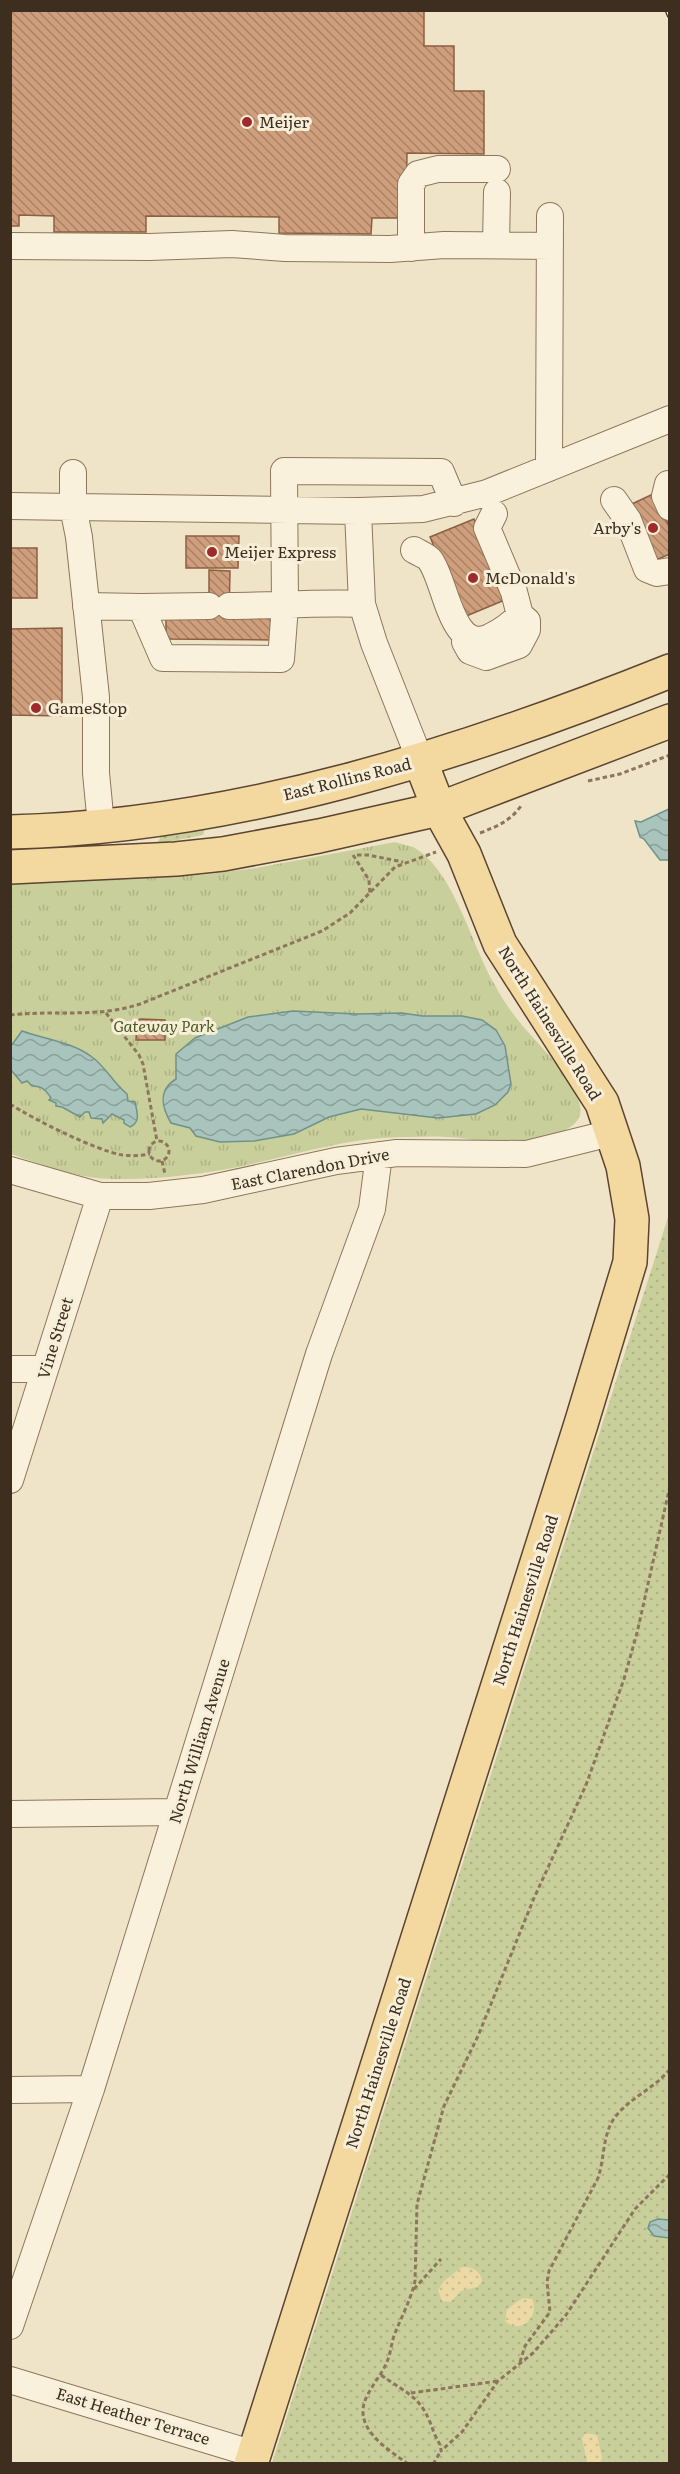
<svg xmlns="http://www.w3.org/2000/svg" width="680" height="2474" font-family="Literata,serif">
<defs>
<pattern id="grass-dots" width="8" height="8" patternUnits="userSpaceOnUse" patternTransform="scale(1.5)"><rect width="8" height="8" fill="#c9cf9b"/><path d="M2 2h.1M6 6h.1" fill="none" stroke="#aeb285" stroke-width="1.8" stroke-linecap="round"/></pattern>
<pattern id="sand-dots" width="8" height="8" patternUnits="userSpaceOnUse" patternTransform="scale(1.5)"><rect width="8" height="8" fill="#ecd9a5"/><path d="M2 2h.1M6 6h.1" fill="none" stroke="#cbbb8e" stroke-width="1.8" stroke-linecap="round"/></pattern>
<pattern id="park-tufts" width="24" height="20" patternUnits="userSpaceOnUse" patternTransform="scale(1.5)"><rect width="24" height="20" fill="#c9cf9b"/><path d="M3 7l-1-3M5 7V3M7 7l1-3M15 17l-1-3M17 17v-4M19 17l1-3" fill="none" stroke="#aeb285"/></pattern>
<pattern id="water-waves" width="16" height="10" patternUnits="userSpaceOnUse" patternTransform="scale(1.5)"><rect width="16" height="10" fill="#a9c4bc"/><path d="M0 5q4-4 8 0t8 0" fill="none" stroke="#8ba098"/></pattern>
<pattern id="building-back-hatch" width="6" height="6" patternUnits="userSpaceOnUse" patternTransform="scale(1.5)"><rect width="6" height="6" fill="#cf9f7d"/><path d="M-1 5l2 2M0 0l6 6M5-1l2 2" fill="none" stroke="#a98266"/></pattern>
</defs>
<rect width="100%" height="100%" fill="#f0e4c8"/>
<path fill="url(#grass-dots)" d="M202,826L205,829L203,835L157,844L162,834Z
M669,1214V2463H272Z"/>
<path fill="url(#sand-dots)" d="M462,2267C472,2266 482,2272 482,2282L477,2287L461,2291L451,2302L442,2301L438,2290L444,2281Z
M523,2298L532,2299C540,2316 521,2336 505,2321L507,2309Z
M585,2433L597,2435L602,2458L600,2463H589L587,2461L582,2439Z"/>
<path fill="url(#park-tufts)" d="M395,842C400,844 407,845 413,847C454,869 472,947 495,985C501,997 509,1009 518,1020C533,1040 587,1089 580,1115C573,1138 520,1142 500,1142C482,1143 463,1137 445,1137C432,1136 420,1137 408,1137C349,1137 299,1154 243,1166C202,1174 157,1180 114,1179C80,1179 43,1165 11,1154V881L201,875L256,868Z"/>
<path fill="url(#water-waves)" stroke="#6f938a" stroke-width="1.5" d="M669,809V860H660L644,839L640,837L635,821L641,822Z
M293,1011L357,1014L402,1013L422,1016H462L482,1020L496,1030L505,1046L511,1084L508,1092L495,1105L476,1114L438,1118L361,1109L329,1117L294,1134L254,1141L220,1142L196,1136L190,1128L171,1123C161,1106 158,1090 176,1079V1054L195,1038L248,1017Z
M22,1031C44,1039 73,1042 92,1057C106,1067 113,1083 127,1094L128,1101L135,1102C137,1112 141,1122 130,1127L124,1123V1120L112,1114L103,1123L102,1119L91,1118L89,1112H85L80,1117L62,1107L56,1106V1103L49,1100L51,1098C46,1090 42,1086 32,1086L27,1081L22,1083L11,1070V1046Z
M658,2219L669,2220V2238L654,2236L648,2228L650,2222Z"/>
<path fill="url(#building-back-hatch)" stroke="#8d5f41" stroke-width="1.5" d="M10,10H424V46H454V91H484V154L407,153L406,218H372L371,234L279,233V217L146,216V232H54V216L19,215V226H10Z
M655,493L670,529V554L651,562L632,504Z
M474,519L507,599L464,617L430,537Z
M186,536H239L238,568H186Z
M10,546L11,548H37V598H10Z
M209,570L230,571L229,618H272V640L166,639V618L209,606Z
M62,628V716L10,715V629Z
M141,1019L165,1020V1040H136L137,1020Z"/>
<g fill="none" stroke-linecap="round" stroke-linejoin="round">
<g stroke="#8d765c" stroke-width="28">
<path id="minor" d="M496,245L497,192
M10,246L149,247L232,244L285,248L390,249L444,245L550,246
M411,248V184L418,174L438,169H497
M549,468L550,216
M73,473V507L358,511
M668,484L665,496L670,507
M614,500L628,520L647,569L657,573L670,571
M10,506L73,507L79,537L96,697V773L101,825
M414,550C419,553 427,556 430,560C446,581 451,655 490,637C502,631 511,625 520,615L514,592L487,528L494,514
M86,606L141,607L163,658L281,659L285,606L284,471L441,472L454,503
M229,606C273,606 317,602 362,604
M141,607L209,606
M465,642L470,651L486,657L519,645L527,630V621L520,615
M420,760L374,643L362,604L358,511L423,509L487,493L670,419
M10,1170L100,1196H149L203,1190L336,1161L397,1153L526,1154L611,1133
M10,1369H45
M10,1480L100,1196
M10,1814L177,1812
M10,2090L91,2089
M10,2326L91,2089L319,1354L372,1209L379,1155
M10,2380L254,2454"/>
</g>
<g stroke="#5b4430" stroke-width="36">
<path id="major" d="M10,832C235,827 463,754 670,671
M10,867L176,859L223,854L319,836L439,809L670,721
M251,2464L581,1424L630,1262L632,1219L623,1166L602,1103L500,944L464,854L439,809L420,760"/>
</g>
<path stroke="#8d765c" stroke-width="3" stroke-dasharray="4.5 3" stroke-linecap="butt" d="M588,781L620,774L670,755
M480,833C498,826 510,821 521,806
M353,855L369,880L370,895
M357,855H368L403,862
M106,1013L139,1055L143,1064L157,1141
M10,1015C54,1010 99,1018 140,1004L322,931L350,913L395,867L436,852
M10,1104C33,1119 95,1150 122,1155C131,1156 140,1156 150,1154
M149 1151a10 10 0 1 1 20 0a10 10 0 1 1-20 0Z
M162,1161L165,1174
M414,2289L441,2259
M520,2362L525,2346L550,2312L547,2282L549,2271L598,2178C605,2158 602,2133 616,2116C631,2097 655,2088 670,2069
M381,2375C410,2396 422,2396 434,2433C437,2440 441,2444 441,2451L462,2432L498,2381L533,2353L566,2315L635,2209L670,2174
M411,2393L498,2381
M408,2464C386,2448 351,2427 367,2396C373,2384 381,2375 386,2364C391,2354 391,2343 395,2333C402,2316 411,2299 415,2281L417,2204L444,2106L478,2036L534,1898L586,1785L624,1679L637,1633L670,1486
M433,2464L441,2451"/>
<use href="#minor" stroke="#faf1dc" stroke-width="26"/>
<use href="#major" stroke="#f3d9a0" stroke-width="33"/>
<g stroke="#3d2e20" stroke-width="7">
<path id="rail" d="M668,10L670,15"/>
</g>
<use href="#rail" stroke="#f7eed8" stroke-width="4.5" stroke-dasharray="14" stroke-linecap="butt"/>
</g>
<g fill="#9e2a2b" stroke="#f7eed8" stroke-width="2">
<circle cx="247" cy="122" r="6"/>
<circle cx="653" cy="528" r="6"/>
<circle cx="212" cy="552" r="6"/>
<circle cx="473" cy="578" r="6"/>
<circle cx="36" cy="708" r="6"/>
</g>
<g text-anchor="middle" stroke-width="6" stroke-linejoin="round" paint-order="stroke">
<g font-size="16" fill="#3d2e20" stroke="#f7eed8" text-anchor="start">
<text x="259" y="128">Meijer</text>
<text x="641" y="534" text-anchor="end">Arby's</text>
<text x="224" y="558">Meijer Express</text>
<text x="485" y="584">McDonald's</text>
<text x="48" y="714">GameStop</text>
</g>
<g font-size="16" fill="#3d2e20" stroke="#f7eed8">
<text transform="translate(347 779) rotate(-14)" y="6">East Rollins Road</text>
<text transform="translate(550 1023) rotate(58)" y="6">North Hainesville Road</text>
<text transform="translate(310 1169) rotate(-11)" y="6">East Clarendon Drive</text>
<text transform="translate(55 1338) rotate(-73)" y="6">Vine Street</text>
<text transform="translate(525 1600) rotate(-72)" y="6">North Hainesville Road</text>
<text transform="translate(199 1741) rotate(-73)" y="6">North William Avenue</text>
<text transform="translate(378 2063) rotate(-72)" y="6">North Hainesville Road</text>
<text transform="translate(133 2416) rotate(17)" y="6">East Heather Terrace</text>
</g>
<g font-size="16" font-style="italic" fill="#4d5a26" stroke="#f7eed8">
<text x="164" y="1032">Gateway Park</text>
</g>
</g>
<rect width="680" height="2474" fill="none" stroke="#3d2e20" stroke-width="24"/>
</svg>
